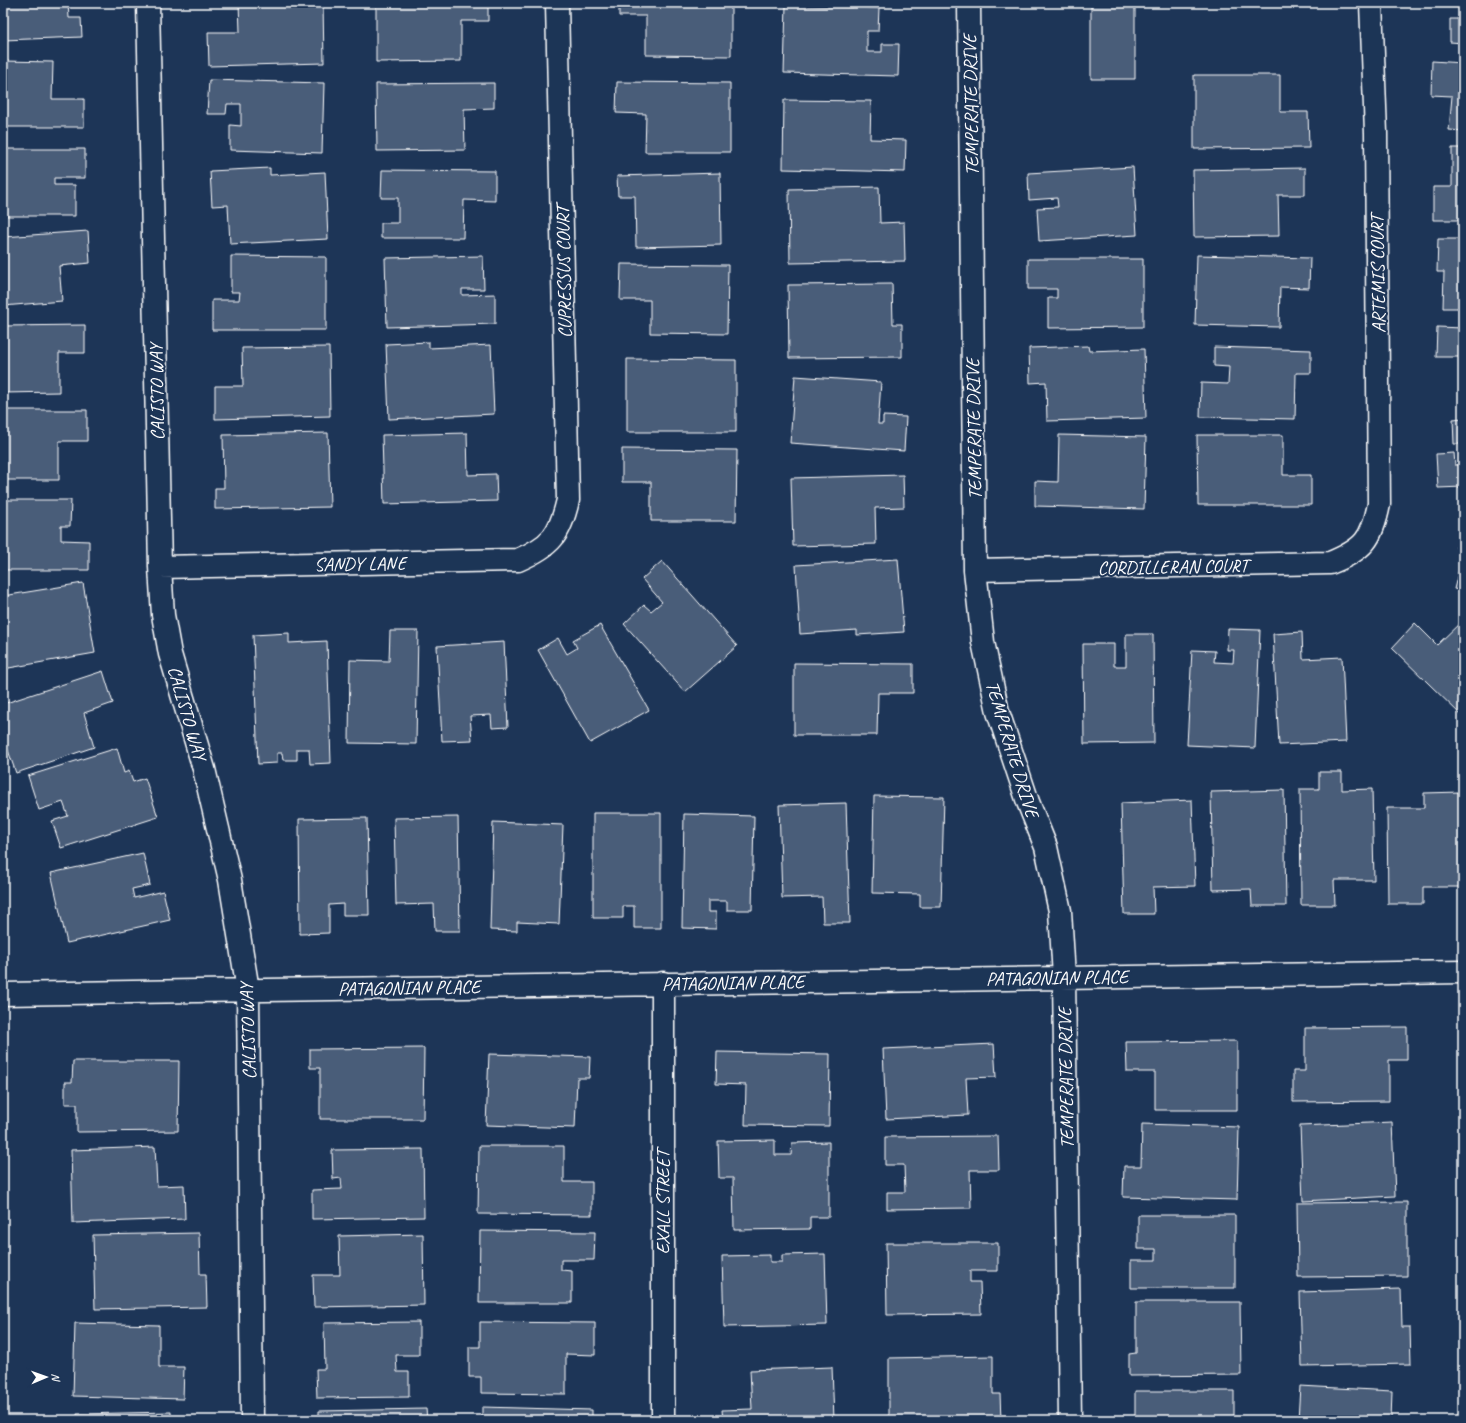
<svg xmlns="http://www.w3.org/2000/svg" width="1466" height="1423" font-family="Caveat,sans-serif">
<rect width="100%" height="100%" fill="#1d3557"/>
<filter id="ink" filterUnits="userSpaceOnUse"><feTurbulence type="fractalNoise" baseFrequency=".025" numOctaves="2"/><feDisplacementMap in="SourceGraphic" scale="8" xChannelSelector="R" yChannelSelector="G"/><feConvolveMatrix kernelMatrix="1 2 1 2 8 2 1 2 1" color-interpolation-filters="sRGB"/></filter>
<g filter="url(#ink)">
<path fill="#4a5d79" stroke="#fff" d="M3,3H68L69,18H81L82,37L3,40Z
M239,3H323L324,63L209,66L208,32H240Z
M376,3H488V21H461V61L376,62Z
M619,3H731V56L646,55V16H619Z
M1091,3H1135V79H1091Z
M1461,3H1463V43L1450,42V19H1461Z
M786,5L879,8L878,31H867V52H882V44H899L898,76L784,73Z
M3,61L53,62L52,99H84V127H3Z
M1432,61L1463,63V131L1449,130L1452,96L1431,95Z
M1194,75H1280V112H1308L1309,148L1194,149Z
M209,80L324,83L322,153L230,150V125L241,126V104H227L226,114H207Z
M617,82L730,83V152H645L646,114L616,113Z
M494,83V108L464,109L465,150L377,151L376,84Z
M784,100L871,101L870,139L906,140L905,172L783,169Z
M1452,148H1463V220H1433V187H1452Z
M3,149H85V178H54V185H75V216H3Z
M1133,167L1137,235L1039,241L1037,208L1058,207L1057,198L1029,200L1028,173Z
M270,168V175L325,172L328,239L230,244L228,205L212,206L210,171Z
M1305,168V195H1278L1279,236L1194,237L1193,170Z
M382,170L495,171V201L464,200L463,238H381V223H398V198H381Z
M720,173L721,245L636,247L635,196H618L617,176Z
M879,187L880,223L904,222L905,261L790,263L789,189Z
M88,231L90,263L59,266L62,301L3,306V237Z
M1438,239H1463V308H1443L1444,272H1437Z
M1197,255L1310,258L1309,288L1280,287L1279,327L1195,325Z
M231,256L326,257V330H212V300H239L240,292H231Z
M483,256L484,289H462V295L495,294V324L387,327L385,258Z
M1028,259H1143V327L1048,328V298H1057V289H1028Z
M621,264L728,265L727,334L650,333V300H620Z
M892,284L893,324H902V357L789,358L788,285Z
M85,325V353H59V392L3,393V326Z
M1437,327L1463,328V357H1436Z
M429,342V348L491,345L494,414L389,419L386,344Z
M1088,346L1089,351L1144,349L1146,418L1047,421L1046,382L1030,383L1029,348Z
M329,347L330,416L215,419V386H243L242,348Z
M1214,347L1311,350V373H1296L1295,419L1200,417L1201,383L1228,384L1229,367L1214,366Z
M627,359L736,360V432H627Z
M795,376L881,382L878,424H883V416L906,417L904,451L790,443Z
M3,410H87V441H59V480H3Z
M1463,418V444H1454L1453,419Z
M328,433L330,507L215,509V488H224L223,435Z
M467,433L468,475L496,474L497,501L384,504L382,435Z
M1059,435L1146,437L1144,509L1035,506V481L1058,482Z
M1197,435H1283V475H1311V505H1198Z
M622,449L737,450L736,521H651V482H622Z
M1454,453L1455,465H1463V487L1438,488L1436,454Z
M903,475L904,507L875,508L876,544L793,546L791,478Z
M3,500H71L70,526H61V540L89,541V570H3Z
M1463,519V550L1456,548Z
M1463,553V591L1454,589Z
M898,559L904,632L857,635V630L800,634L796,565Z
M662,561L737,646L685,692L624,624L644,605L651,611L662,602L642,579Z
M83,583L95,653L3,669V596Z
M1463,620V717L1392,648L1415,623L1437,645Z
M600,625L649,710L590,743L538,650L558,638L567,654L577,648L573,640Z
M1228,629L1260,630L1255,748L1187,745L1192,650L1215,651L1214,662L1233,663L1234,650H1227Z
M390,631H418L416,744L349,743L350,660L389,661Z
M1302,632L1303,659L1342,657L1346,742L1279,745L1273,634Z
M289,633V643L327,641L331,763L310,764L309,749H297V760H283L282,753H277V763L258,764L253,635Z
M1126,634H1153L1154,743L1084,744L1083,644H1114V666H1126Z
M504,642L508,727L492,728L491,715L470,716L472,740L442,741L437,646Z
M794,663L913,664V693H878L877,735H794Z
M103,671L113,703L84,713L94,747L16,773L3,736V704Z
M117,748L124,773L129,771L133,782L145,778L158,817L61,848L52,821L68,816L63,802L39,810L28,776Z
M1319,772H1342V790L1372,789L1374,880H1334L1335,905H1301L1300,789H1319Z
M1284,790L1286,906H1252L1251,889L1213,890L1211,792Z
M1461,792L1462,887H1423V904H1388L1387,808H1424V793Z
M874,796L944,797L941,907H920V894L872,893Z
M1192,800L1195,886L1153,887L1154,914H1124L1121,803Z
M846,803L850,923H823L822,897L782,898L779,805Z
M593,813H661V928H634V906H623V918H593Z
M684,814L754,816L752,910H727V901H708V912H716V929L682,928Z
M458,817L460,931H435L434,904L396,905L394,818Z
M367,818L369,915H343V904L329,905V933L300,934L299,819Z
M493,822L563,825L559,924L517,922V931L490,930Z
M143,853L150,885L132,889L134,898L163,891L170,920L67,943L51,873Z
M1407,1027V1060H1389V1101L1293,1102V1071H1305V1028Z
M1237,1041V1110H1155V1072H1127L1126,1042Z
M994,1044L996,1077L966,1078L968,1115L886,1119L883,1049Z
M424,1048L423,1119H320V1068H310V1049Z
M717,1052L830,1054L829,1126L745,1125L746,1085L716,1084Z
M489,1054L590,1057L589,1078H577L575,1128L486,1125Z
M73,1061H179L178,1131L77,1132V1104H65V1082H72Z
M1392,1122L1395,1196L1303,1201L1300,1126Z
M1142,1124L1239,1127L1237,1200L1123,1197L1124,1166H1141Z
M998,1136L999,1170H970L971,1208L887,1209V1192H905L904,1165H885V1137Z
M775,1140V1155H791L792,1143L829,1142V1217H810V1229L734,1230L733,1178H719L718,1141Z
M479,1146H564V1182H592V1215L478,1214Z
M155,1147L157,1186L184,1185L185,1219L73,1223L71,1150Z
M423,1149L424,1217L312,1219V1190L342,1189L341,1178L333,1179L332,1150Z
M1407,1202V1276L1298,1277L1297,1203Z
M1138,1215H1235V1288H1131V1260H1156V1249H1138Z
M480,1231L595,1232L594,1260H561V1270L572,1271V1303H479Z
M199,1233L200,1274H206L207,1307L95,1309L93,1235Z
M423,1234L424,1305L314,1307L313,1275H340L339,1236Z
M886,1243H998V1271H970V1282H980L981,1314L887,1315Z
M825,1254L827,1325L724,1327L722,1256L770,1255V1262H782V1255Z
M1401,1289L1402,1327H1410L1411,1364L1302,1366L1300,1292Z
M1136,1302H1240L1241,1375L1129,1376V1354L1136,1353Z
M419,1322V1355H396L397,1372H409V1397L317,1398L316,1369H325L324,1323Z
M480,1322L595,1323V1355L566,1354V1394L481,1393V1377H469V1347H480Z
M75,1323L159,1325V1367H184L183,1399L73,1396Z
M993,1356V1394H1000L1001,1420H889V1358Z
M832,1367L834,1420H723L722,1410L752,1409L750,1370Z
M1300,1386L1392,1391L1391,1420H1298Z
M1135,1391H1234V1420H1135Z
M482,1407L592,1410V1420H482Z
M426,1409L427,1420H319V1411Z
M171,1412V1420H77V1414Z"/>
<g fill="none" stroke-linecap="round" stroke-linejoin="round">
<g stroke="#fff" stroke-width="25">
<path id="minor" d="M148,3L160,567L163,615L170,654L204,769L230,880L248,990L252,1420
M969,3L975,570L983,642L998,712L1028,802L1046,847L1060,911L1064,977L1070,1420
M160,567L518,560C551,546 560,535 568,500L557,3
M975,570L1330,563C1364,549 1372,540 1379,504L1376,133L1371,3
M663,983V1420
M3,994L1463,972"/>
</g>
<use href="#minor" stroke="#1d3557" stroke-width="22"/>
</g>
</g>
<g text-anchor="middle" stroke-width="4" stroke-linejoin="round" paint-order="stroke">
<g font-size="19" fill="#fff" stroke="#1d3557">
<text transform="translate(970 105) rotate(-91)" y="7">TEMPERATE DRIVE</text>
<text transform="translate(563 272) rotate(-91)" y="7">CUPRESSUS COURT</text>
<text transform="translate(1377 274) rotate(-91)" y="7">ARTEMIS COURT</text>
<text transform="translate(156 392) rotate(-91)" y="7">CALISTO WAY</text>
<text transform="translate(973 429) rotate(-91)" y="7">TEMPERATE DRIVE</text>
<text transform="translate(360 563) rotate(-1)" y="7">SANDY LANE</text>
<text transform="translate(1173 566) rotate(-1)" y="7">CORDILLERAN COURT</text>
<text transform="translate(188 713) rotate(74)" y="7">CALISTO WAY</text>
<text transform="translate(1013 749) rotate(73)" y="7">TEMPERATE DRIVE</text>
<text transform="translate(1057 977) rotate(-1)" y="7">PATAGONIAN PLACE</text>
<text transform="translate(733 982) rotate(-1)" y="7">PATAGONIAN PLACE</text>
<text transform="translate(409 987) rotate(-1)" y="7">PATAGONIAN PLACE</text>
<text transform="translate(247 1031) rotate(-92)" y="7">CALISTO WAY</text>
<text transform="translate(1065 1078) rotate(-91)" y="7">TEMPERATE DRIVE</text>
<text transform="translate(662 1202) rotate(-90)" y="7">EXALL STREET</text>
</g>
</g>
<rect width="1466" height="1423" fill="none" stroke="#1d3557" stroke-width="16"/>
<rect x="8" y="8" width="1450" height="1407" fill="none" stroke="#fff" stroke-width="1.5" filter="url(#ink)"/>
<g transform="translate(46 1377) rotate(88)" stroke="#1d3557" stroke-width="3" paint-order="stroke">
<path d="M0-3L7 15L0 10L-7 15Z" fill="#ffffff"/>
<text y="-6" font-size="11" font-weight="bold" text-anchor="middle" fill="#ffffff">N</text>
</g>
</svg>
